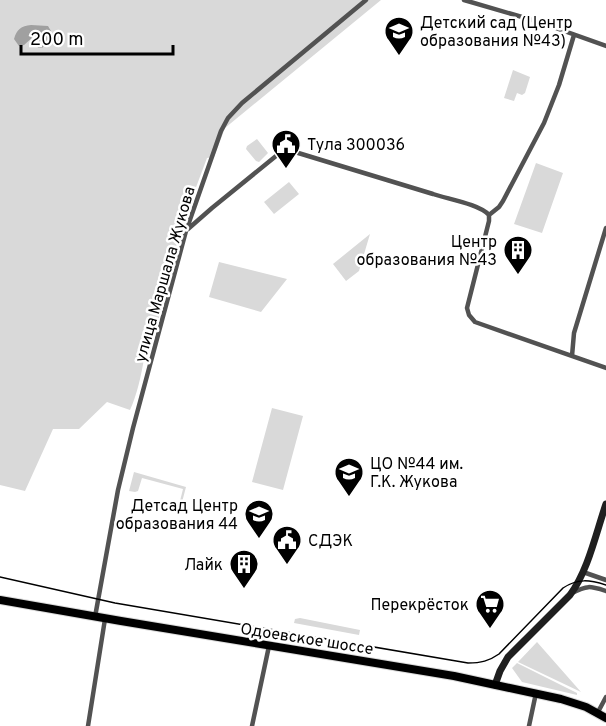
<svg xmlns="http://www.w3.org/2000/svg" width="606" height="726" font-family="Overpass,sans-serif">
<rect width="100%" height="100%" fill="#fff"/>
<path fill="#d9d9d9" d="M0,0H381L225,128L214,157L207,158L183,222L160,304L159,318L155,329L149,331C146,340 146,350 144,359C141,376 137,395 130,410L107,402L79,429H53L25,491L0,485Z
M513,70L530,77L525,93L522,95L517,93L514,101L504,98Z
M257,139L268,153L259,162L256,161L246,149L247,146Z
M536,163L563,173L542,233L514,224Z
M289,182L299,194L274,214L264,202Z
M370,234L359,271L346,281L333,264Z
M219,262L287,279L261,312L209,297Z
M272,408L303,416L283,490L252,482Z
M134,472L186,487L181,506L179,505L183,489L142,478L138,491L135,492L129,491Z
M300,618L360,630L359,635L294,623L295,619Z
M537,642L581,692L518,662Z
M517,663L577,693V695L522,682L512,668Z"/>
<path fill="#a0a0a0" d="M31,25L48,26L51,31L47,43L42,48H38L34,36L24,45L19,46L14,39C17,29 21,26 31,25Z"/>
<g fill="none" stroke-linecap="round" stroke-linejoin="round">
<g stroke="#dbdbdb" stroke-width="10">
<path id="primary" d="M0,600L121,621L454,676L561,699L586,707L606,718"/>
</g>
<path stroke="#525252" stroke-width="4.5" d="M464,0L539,22L606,46
M574,35L559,85L544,123L503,201L499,207L489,215V221L467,308L469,315L475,322L606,368
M188,229L212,208L276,156L285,152H295C341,166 387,180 433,194C447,199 479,204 489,215
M572,356L574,333L606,228
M583,572L606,580
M572,593C587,585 590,586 606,591
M95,617L118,490L133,428L186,231L221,131L228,118L242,103L366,0
M598,712L606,697
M88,726L105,619
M252,726L269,646
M529,726L536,693"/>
<path stroke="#1f1f1f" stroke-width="7" d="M495,685L500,671L508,657L570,595C588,571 596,533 606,504"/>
<use href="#primary" stroke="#000" stroke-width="8"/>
<path stroke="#000" stroke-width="1.5" d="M0,577L115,603L468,663C481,663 489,661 499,654L563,588C578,578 590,580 606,585"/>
</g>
<defs>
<g id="school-pin" transform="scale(1.5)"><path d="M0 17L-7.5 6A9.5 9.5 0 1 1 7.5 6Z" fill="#000" stroke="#fff"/><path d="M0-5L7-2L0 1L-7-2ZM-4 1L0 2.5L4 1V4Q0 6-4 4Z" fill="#fff"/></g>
<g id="civic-pin" transform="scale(1.5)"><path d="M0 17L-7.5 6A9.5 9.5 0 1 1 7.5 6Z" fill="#000" stroke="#fff"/><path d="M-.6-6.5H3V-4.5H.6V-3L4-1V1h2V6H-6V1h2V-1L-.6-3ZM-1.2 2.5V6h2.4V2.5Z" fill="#fff"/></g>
<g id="building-pin" transform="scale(1.5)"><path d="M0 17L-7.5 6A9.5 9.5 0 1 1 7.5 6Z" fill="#000" stroke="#fff"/><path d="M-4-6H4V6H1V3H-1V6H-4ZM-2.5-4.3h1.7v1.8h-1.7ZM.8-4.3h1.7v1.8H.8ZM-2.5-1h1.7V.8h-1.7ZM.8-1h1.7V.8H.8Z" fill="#fff"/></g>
<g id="supermarket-pin" transform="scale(1.5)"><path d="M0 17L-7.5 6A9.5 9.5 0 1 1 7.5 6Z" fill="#000" stroke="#fff"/><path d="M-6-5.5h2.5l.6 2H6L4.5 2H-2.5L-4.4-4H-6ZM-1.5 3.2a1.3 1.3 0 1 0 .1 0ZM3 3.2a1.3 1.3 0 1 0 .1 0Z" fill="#fff"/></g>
</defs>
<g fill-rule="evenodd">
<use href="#school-pin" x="399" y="31"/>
<use href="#civic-pin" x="286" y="144"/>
<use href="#building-pin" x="518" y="250"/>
<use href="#school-pin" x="349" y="472"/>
<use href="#school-pin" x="259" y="514"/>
<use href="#civic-pin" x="287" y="540"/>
<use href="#building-pin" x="244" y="564"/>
<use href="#supermarket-pin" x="490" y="604"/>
</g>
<g text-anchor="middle" stroke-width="5" stroke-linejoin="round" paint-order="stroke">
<g font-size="16" fill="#000" stroke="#fff" text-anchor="start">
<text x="420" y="28">Детский сад (Центр<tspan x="420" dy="18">образования №43)</tspan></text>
<text x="307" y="150">Тула 300036</text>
<text x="497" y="247" text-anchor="end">Центр<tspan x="497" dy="18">образования №43</tspan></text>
<text x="370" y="469">ЦО №44 им.<tspan x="370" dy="18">Г.К. Жукова</tspan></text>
<text x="238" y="511" text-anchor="end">Детсад Центр<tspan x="238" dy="18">образования 44</tspan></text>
<text x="308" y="546">СДЭК</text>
<text x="223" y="570" text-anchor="end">Лайк</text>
<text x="469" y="610" text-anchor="end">Перекрёсток</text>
</g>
<g font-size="16" fill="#000" stroke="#fff">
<text transform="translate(164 274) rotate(-74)" y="6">улица Маршала Жукова</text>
<text transform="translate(307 638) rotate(9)" y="6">Одоевское шоссе</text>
</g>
</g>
<path d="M21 45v9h152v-9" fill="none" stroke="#000000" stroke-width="3"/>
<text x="30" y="45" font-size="18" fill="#000000" stroke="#ffffff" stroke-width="4.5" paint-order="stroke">200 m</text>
</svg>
